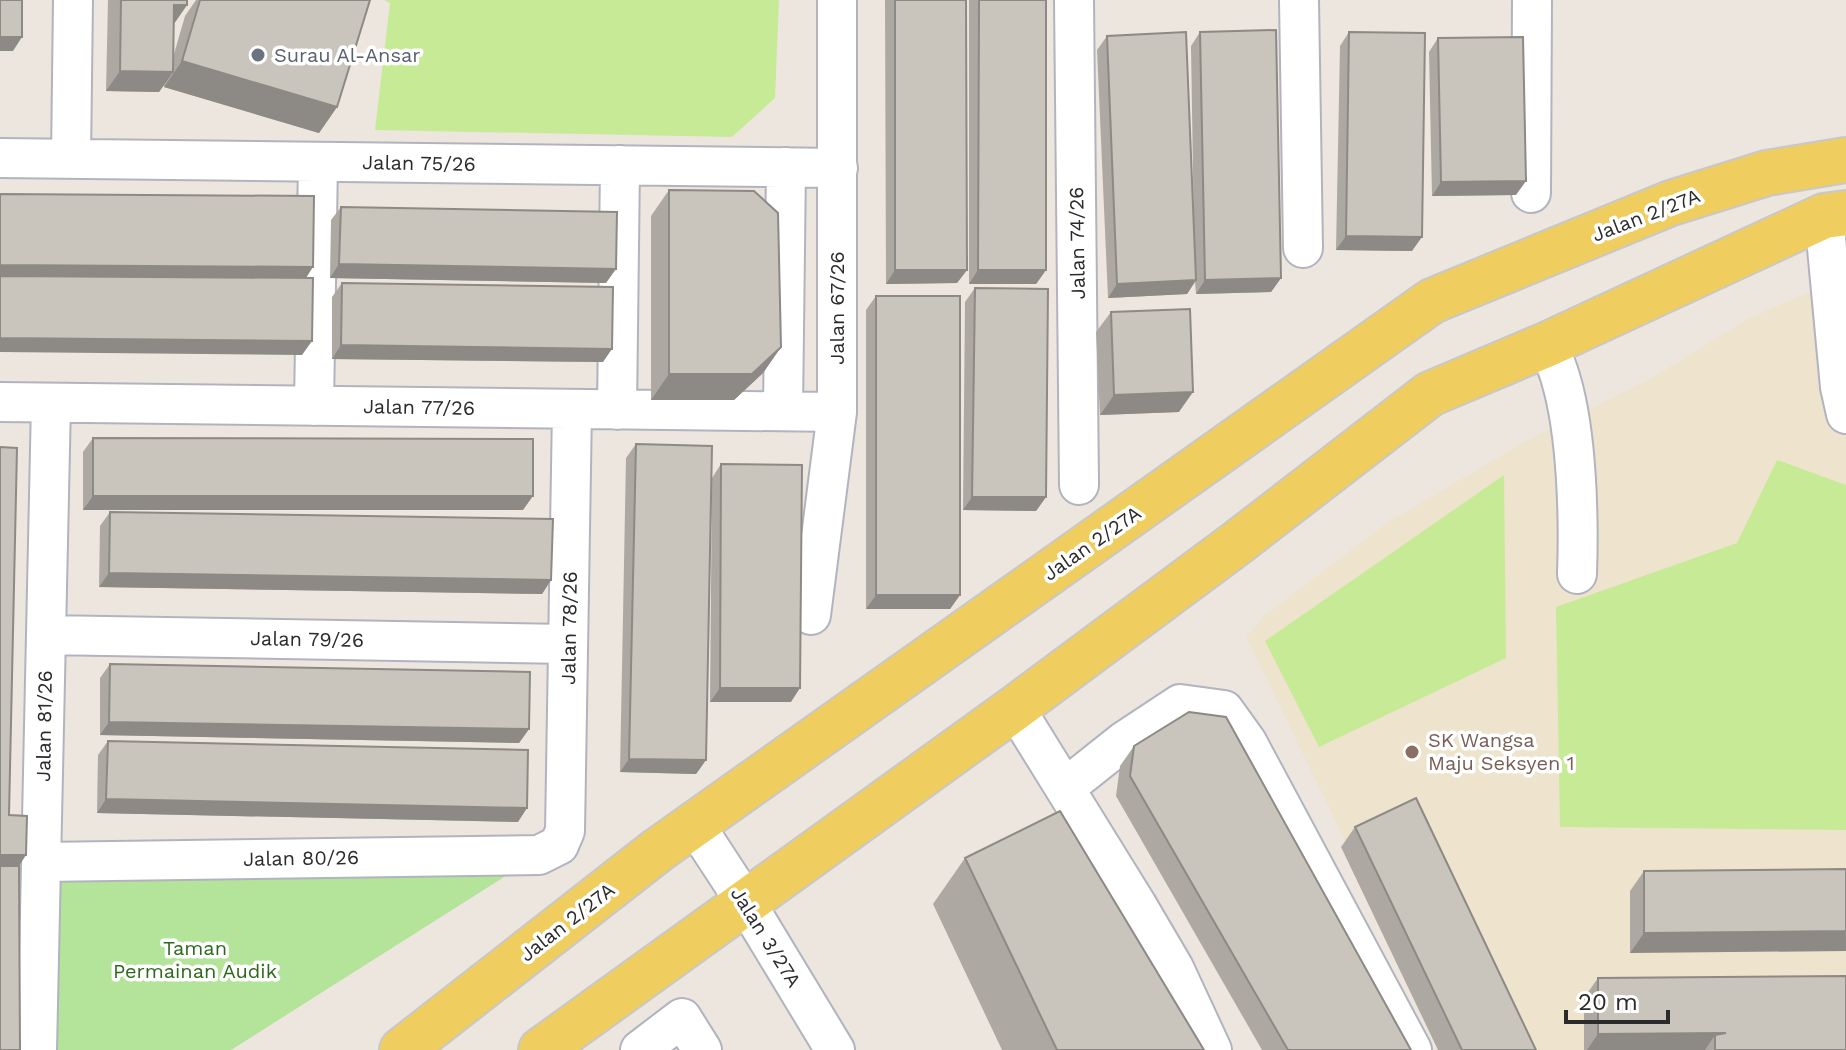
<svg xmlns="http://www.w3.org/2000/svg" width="1846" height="1050" font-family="'Work Sans',sans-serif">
<rect width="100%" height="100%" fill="#ede6de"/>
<path fill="#eee3cd" d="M1846,281V1050H1447L1246,637L1265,615L1387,523L1526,441L1652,378L1749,318L1831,283Z"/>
<path fill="#b4e39a" d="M523,865L231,1050H56L48,870Z"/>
<path fill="#c7ea96" d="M384,0H779L775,98L732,137L375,130L390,3Z
M1777,460L1846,485V830L1560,827L1556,607L1737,543Z
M1504,475L1506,658L1319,747L1265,641Z"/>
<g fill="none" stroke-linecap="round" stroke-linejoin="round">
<g stroke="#b1b4bf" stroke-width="42">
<path id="minor" d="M1074,0L1079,485
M1299,0L1303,248
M0,158L838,168
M71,159L73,0
M1531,193L1532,0
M1824,216L1840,387L1846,414
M1548,344C1552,356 1558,368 1561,380C1577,434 1579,517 1577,574
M0,402L837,412
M314,406L318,162
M617,410L620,165
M783,411L786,167
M811,615L837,412V0
M46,635L568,644
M1015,708L1137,905L1174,968L1212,1050
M1065,788L1124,741L1180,704L1224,710L1247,742L1412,1050
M695,825L746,903L835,1050
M41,862L539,855L559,845L565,831L572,409
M37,1050L51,403
M640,1050L682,1018L702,1050"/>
</g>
<g stroke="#c8c8c8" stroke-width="48">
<path id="major" d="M402,1050L658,850L1432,301L1671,203L1767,173L1846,160
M541,1050L1015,708L1237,543L1430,394L1548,344L1824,216L1846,213"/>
</g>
<use href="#minor" stroke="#fff" stroke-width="38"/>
<use href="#major" stroke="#f0cd5f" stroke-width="44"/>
</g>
<path fill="#ada9a2" d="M108,0H187V5L174,24V54L185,16L196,0H370L337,107L319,133L164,87V85L159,92L106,91Z
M885,0H966L967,270L957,283L886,284Z
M969,0H1046V270L1036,284H969Z
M1200,32L1281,278L1271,292L1196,294L1195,282L1187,294L1108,298L1097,50L1107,36L1194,237L1191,46Z
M1349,32L1412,251L1336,250L1340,46Z
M1438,38L1516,195L1432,196L1429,52Z
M669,190L781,347L763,373L734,400H651V216Z
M341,207L606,283L330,278L331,220Z
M342,283L603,362L332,359V297Z
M975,288L1046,497L1036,511L963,510L965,302Z
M876,296L960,595L950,609H866V310Z
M1111,312L1179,412L1100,415L1096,332Z
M93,438L523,510H83V452Z
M636,444L712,478L721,464L791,702H710L712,479L706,760L696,774L620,772L626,458Z
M110,512L551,580L542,594L99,587L100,526Z
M110,664L529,729L519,743L100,735V678Z
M108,741L518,822L97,813L98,755Z
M1134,746L1411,1050H1262L1116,796L1120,766Z
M1355,827L1536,1050H1438L1341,847Z
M965,858L1204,1050H1002L933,904Z
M1846,869L1630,953V891L1644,871Z
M1598,978L1846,1050H1584V998Z"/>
<path fill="#8d8984" d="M174,5H187L173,25Z
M0,37H22L13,51H0Z
M182,61L337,107L319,133L164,87Z
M120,71L173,72L159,92L106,91Z
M1526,181L1516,195L1432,196L1441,182Z
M1346,236L1422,237L1412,251L1336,250Z
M339,264L616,269L606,283L330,278Z
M0,265L313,267L304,281L0,279Z
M895,270H967L957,283L886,284Z
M978,270H1046L1036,284H969Z
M1281,278L1271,292L1196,294L1205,280Z
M1196,280L1187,294L1108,298L1117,284Z
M0,338L312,341L302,355L0,352Z
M341,345L612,349L603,362L332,359Z
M781,347L763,373L734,400H651L669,374Z
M1193,392L1179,412L1100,415L1114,395Z
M93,496H533L523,510H83Z
M972,497H1046L1036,511L963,510Z
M109,573L551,580L542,594L99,587Z
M876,595H960L950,609H866Z
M720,688H800L791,702H710Z
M109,722L529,729L519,743L100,735Z
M629,759L706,760L696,774L620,772Z
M106,799L527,808L518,822L97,813Z
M0,855H26L17,869H0Z
M1846,931V951L1630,953L1644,933Z
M1726,1033L1715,1035L1705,1050H1587L1598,1034Z"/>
<path fill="#c9c4bc" stroke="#8d8984" stroke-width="2" d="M0,0H22V37H0Z
M121,0H187V5H174L173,72L120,71Z
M200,0H370L337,107L182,61Z
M895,0H966L967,270H895Z
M979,0H1046V270H978Z
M1276,30L1281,278L1205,280L1200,32Z
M1186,32L1196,280L1117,284L1107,36Z
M1349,32L1425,33L1422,237L1346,236Z
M1523,37L1526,181L1441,182L1438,38Z
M669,190L754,191L778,213L781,347L752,374H669Z
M0,194L314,196L313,267L0,265Z
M341,207L617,212L616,269L339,264Z
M0,276L313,278L312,341L0,338Z
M342,283L613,287L612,349L341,345Z
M975,288L1048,289L1046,497H972Z
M876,296H960V595H876Z
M1190,309L1193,392L1114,395L1111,312Z
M93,438L533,439V496H93Z
M636,444L712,446L706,760L629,759Z
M0,447L17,448L9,815L27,816L26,855H0Z
M721,464L802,465L800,688H720Z
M110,512L553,519L551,580L109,573Z
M110,664L530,672L529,729L109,722Z
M1189,712L1226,717L1411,1050H1288L1130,776L1134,746Z
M108,741L528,750L527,808L106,799Z
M1416,798L1536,1050H1462L1355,827Z
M1060,811L1204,1050H1057L965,858Z
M0,866H19L20,1050H0Z
M1846,869V931L1644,933V871Z
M1846,976V1050H1715V1035L1726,1033L1598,1034V978Z"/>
<circle fill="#6b7280" stroke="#fff" stroke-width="3" cx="258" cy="55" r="8"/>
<circle fill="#8d6e63" stroke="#fff" stroke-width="3" cx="1412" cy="752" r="8"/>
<g text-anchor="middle" stroke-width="7" stroke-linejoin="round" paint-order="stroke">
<g font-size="20" fill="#5b616d" stroke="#fff" text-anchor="start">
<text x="274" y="62">Surau Al-Ansar</text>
</g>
<g font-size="20" fill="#2b2b2b" stroke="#fff">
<text transform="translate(419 163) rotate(1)" y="7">Jalan 75/26</text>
<text transform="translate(1646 215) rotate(-21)" y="7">Jalan 2/27A</text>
<text transform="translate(1077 243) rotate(-91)" y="7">Jalan 74/26</text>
<text transform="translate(837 308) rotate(-90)" y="7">Jalan 67/26</text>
<text transform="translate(419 407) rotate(1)" y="7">Jalan 77/26</text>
<text transform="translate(1092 543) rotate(-35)" y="7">Jalan 2/27A</text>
<text transform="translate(569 628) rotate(-89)" y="7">Jalan 78/26</text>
<text transform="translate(307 639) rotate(1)" y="7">Jalan 79/26</text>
<text transform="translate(44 726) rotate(-89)" y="7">Jalan 81/26</text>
<text transform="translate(301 858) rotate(-1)" y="7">Jalan 80/26</text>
<text transform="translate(567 922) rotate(-38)" y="7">Jalan 2/27A</text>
<text transform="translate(766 937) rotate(58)" y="7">Jalan 3/27A</text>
</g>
<g font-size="20" fill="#785e54" stroke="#fff" text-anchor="start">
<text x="1428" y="747">SK Wangsa<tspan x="1428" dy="23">Maju Seksyen 1</tspan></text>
</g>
<g font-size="20" fill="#2c691b" stroke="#fff">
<text x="195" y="955">Taman<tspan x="195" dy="23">Permainan Audik</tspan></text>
</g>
</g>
<path d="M1566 1010v12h102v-12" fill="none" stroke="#2b2b2b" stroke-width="4"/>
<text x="1578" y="1010" font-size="24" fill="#2b2b2b" stroke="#ffffff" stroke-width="6" paint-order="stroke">20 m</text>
</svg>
